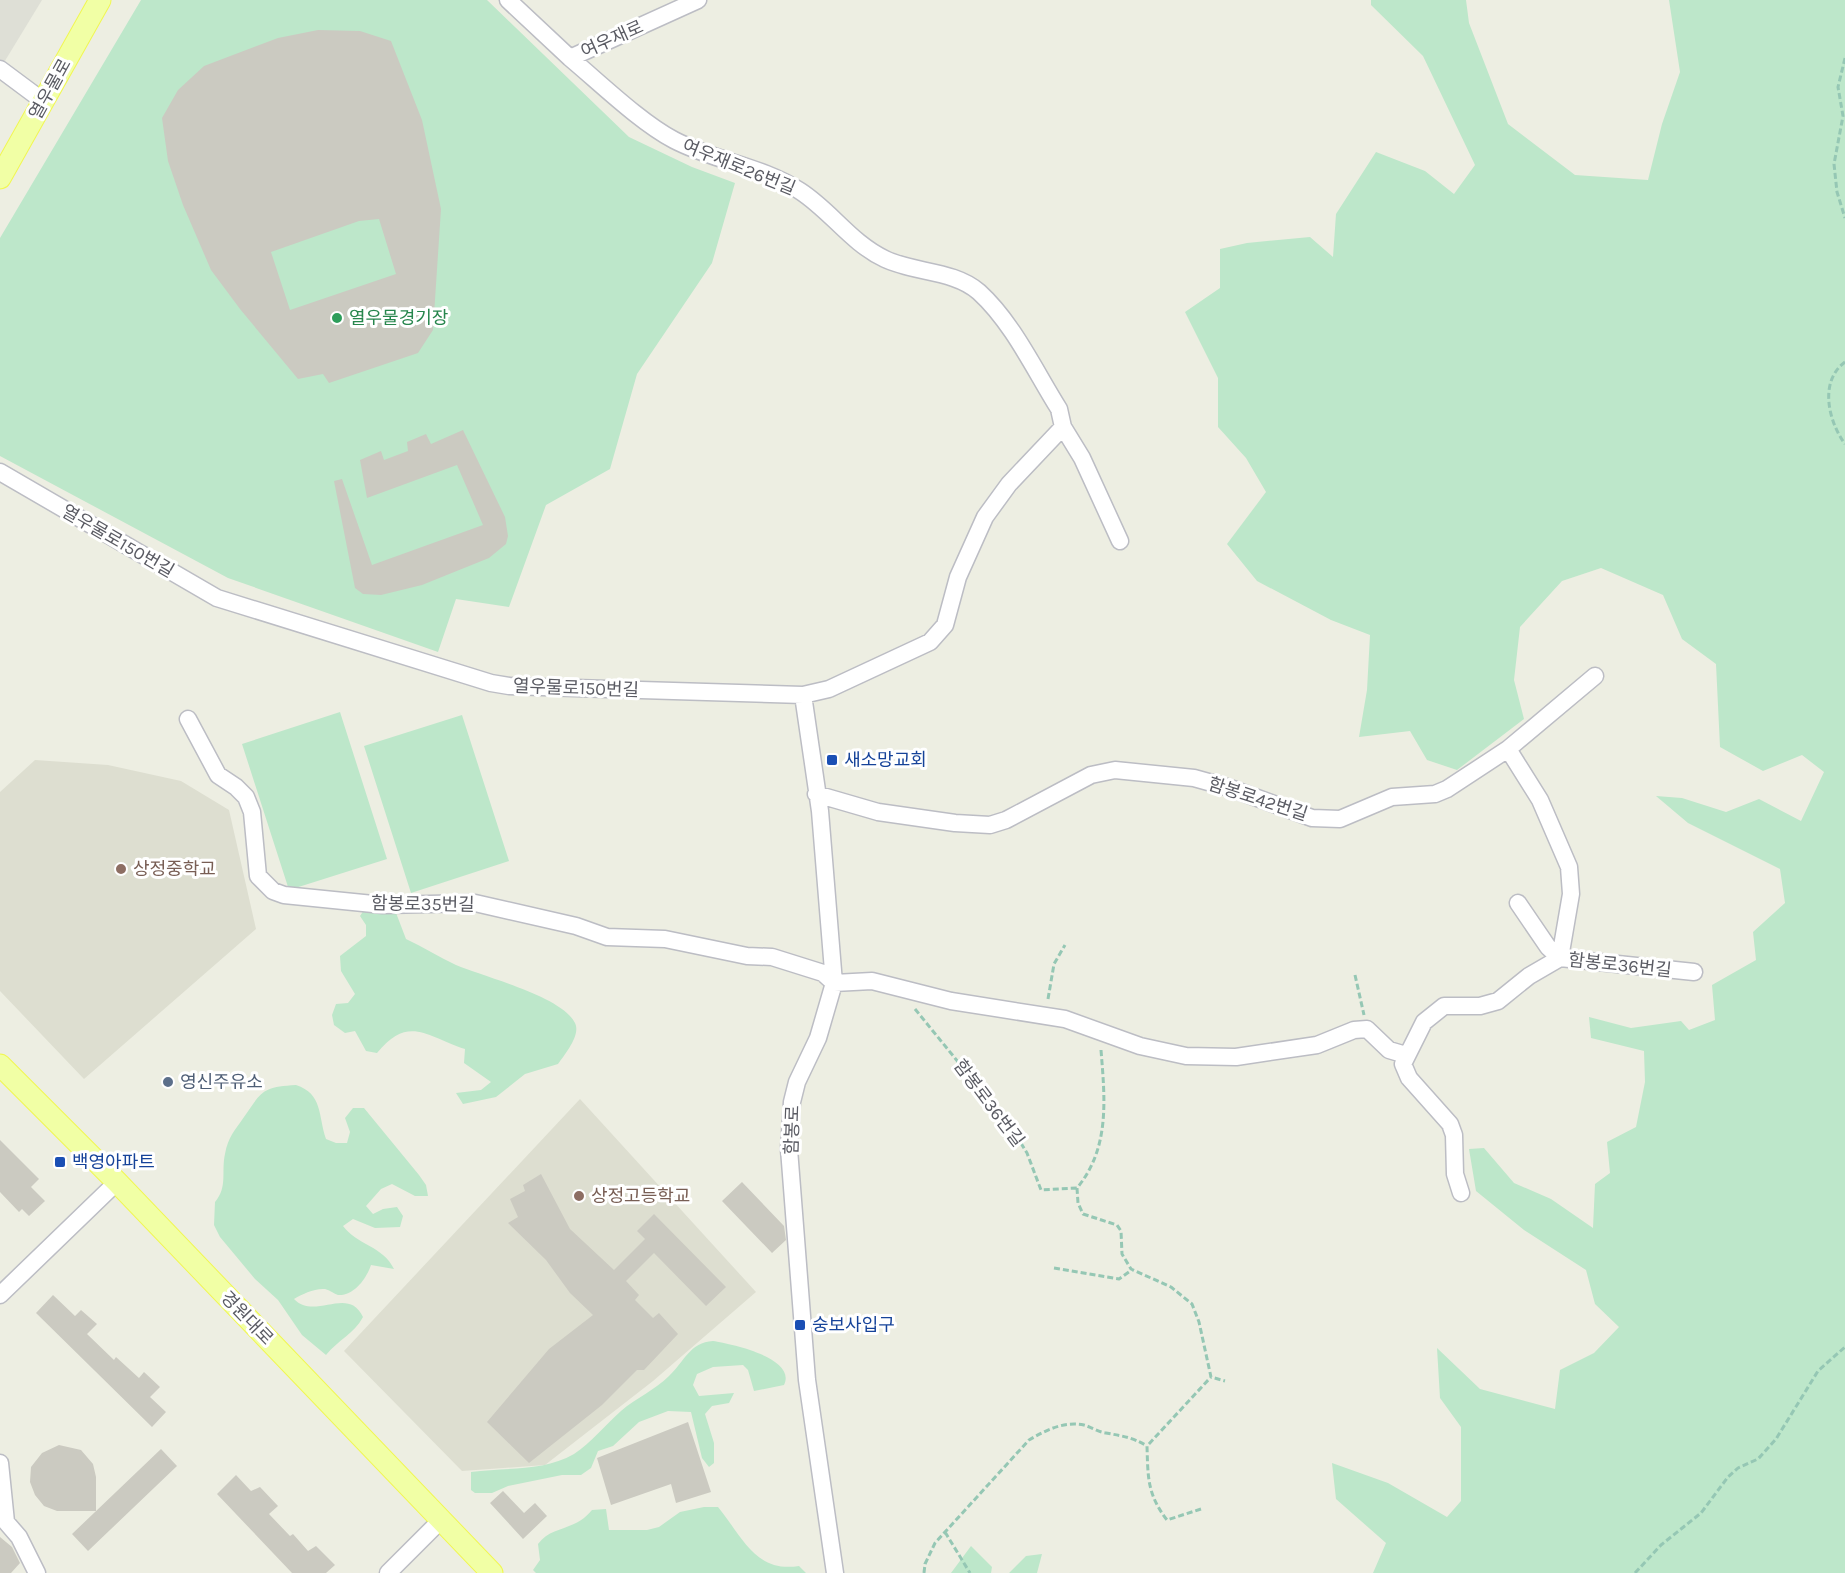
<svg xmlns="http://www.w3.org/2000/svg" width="1845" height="1573" font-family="Karla,'Noto Sans KR',sans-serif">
<rect width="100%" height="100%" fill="#edeee2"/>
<path fill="#dedfd6" d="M0,0H42L0,69Z"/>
<path fill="#ddded0" d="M35,760L108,765L181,781L229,810L256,929L84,1079L0,991V792Z
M580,1099L756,1292L653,1381L545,1465L462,1471L344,1351Z"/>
<path fill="#bde7ca" d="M141,0H487L629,137L692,167L735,183L712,263L637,374L610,469L546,505L509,607L456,599L438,652L228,578L0,456V238Z
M1371,0H1466L1469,23L1508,124L1575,175L1648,180L1662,124L1680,72L1669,0H1845V1573H1373L1386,1543L1336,1499L1332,1463L1388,1483L1447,1517L1461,1501V1427L1440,1398L1437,1348L1480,1389L1555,1409L1560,1370L1594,1353L1619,1327L1595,1304L1586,1270L1524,1230L1476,1191L1469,1149L1484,1148L1514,1183L1551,1199L1593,1228L1595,1184L1610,1173L1607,1142L1636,1127L1645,1082L1644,1051L1591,1038L1589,1017L1631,1028L1681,1021L1689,1030L1715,1020L1712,985L1756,960L1753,932L1785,903L1780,869L1688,823L1656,796L1682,798L1726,812L1759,799L1801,821L1824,772L1802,755L1763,771L1720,747L1716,664L1682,639L1663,595L1601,568L1562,581L1520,627L1514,680L1524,719L1457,770L1427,760L1410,731L1359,737L1367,690L1370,635L1331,620L1257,581L1227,544L1266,492L1246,458L1218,427V378L1185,312L1220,288V249L1247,243L1310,237L1333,257L1336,214L1376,152L1425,171L1454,194L1475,165L1423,56L1371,5Z
M340,712L387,859L289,890L242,744Z
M462,715L509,861L411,893L364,746Z
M368,904L393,905L406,939C423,947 439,957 456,965C484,977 562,996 575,1023C581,1035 565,1054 558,1064L525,1074L496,1097L463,1104L456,1093L481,1090L491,1082L464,1063L465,1049C427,1037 409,1014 377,1053L366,1051L355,1031L345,1033L334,1025L332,1015L336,1004L348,1003L355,994L341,971L340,956L366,936V925L360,916Z
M296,1085C323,1094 318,1115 326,1139L336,1143H347L350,1132L345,1118L353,1108H364L419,1175L426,1185L428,1196H415L392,1184L381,1189L366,1206L373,1214L383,1209L397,1207L403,1216L400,1227L375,1228L353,1219L343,1226C357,1245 383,1246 394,1269L371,1265C367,1277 355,1296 338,1295C334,1294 330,1290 325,1289C315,1288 302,1294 294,1299C315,1321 348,1285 363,1317C354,1334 338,1340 326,1355L302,1335L278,1300L255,1279L220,1237L214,1225L215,1202C228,1187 221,1172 225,1154C228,1137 235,1130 244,1117C262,1091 262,1087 296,1085Z
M713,1341C732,1344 797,1358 784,1385L754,1391L748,1370L743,1365L713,1367L697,1374L693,1385L699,1396L734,1393L729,1403L712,1406L705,1414L714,1443V1463L709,1467L702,1458L691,1412L668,1411L639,1422L613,1446L598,1451L591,1468L581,1475H562L508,1486L492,1493H475L471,1490V1472C506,1467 543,1472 574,1454C591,1443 606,1424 621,1411C636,1398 655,1390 669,1376C684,1362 690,1342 713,1341Z
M704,1507H718C742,1536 755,1573 799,1566L806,1573H536L533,1570L540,1560L538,1544C552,1525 574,1532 592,1510L606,1509L609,1530H647L659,1527L680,1512Z
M971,1546L992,1567L991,1573H951Z
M1042,1554L1037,1573H1009L1026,1556Z"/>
<path fill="#cbcac1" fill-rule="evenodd" d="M318,30L360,31L391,41L422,120L441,209L433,330L418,353L329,383L323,374L298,379L240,309L211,270L183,205L168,161L162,118L178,90L204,66L278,38ZM379,219L396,274L290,310L271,252L359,221Z
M463,430L505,517L508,536L506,544L489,558L422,585L381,595L363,594L355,588L334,481L342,479L372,565L483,525L457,465L367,498L360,460L381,451L384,460L408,451L407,442L426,434L431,444Z
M0,1140L39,1179L31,1187L45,1201L29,1216L22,1209L19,1212L0,1192Z
M541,1174L570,1229L614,1270L645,1239L637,1231L654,1214L726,1287L706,1306L654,1253L626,1281L639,1295L635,1300L653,1318L659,1313L678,1334L644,1370H637L602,1405L529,1463L487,1422L549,1349L593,1315L570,1293L546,1260L508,1223L518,1217L510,1199L525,1191L523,1185Z
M742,1182L784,1226L786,1240L772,1253L722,1201Z
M53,1295L75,1316L81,1310L97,1324L87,1334L114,1360L116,1357L139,1378L144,1372L160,1387L150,1397L166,1412L152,1427L36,1313Z
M688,1422L711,1492L676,1503L671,1484L611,1505L597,1458Z
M59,1445L81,1450L93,1464L96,1477V1511H57L44,1506L35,1495L30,1482L31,1467L42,1453Z
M161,1449L177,1466L88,1551L72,1534Z
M236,1475L251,1491L260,1487L278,1506L269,1514L290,1536L293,1534L308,1551L316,1546L335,1565L326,1573H292L217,1494Z
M503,1491L524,1513L535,1503L547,1516L523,1539L490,1503Z
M0,1537L12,1547L20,1563L11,1573H0Z"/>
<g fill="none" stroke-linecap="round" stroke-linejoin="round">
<g stroke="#bcbdc4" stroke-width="19">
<path id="minor" d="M508,0L570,58L698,0
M570,58C600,83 640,122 674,140C714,161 762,166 800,191C831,211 851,243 885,259C914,273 954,270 979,292C1013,323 1035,371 1059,409L1063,427L1082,458L1120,541
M0,69L43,101
M0,472L217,598L491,683L509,686L803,695L829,689L930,642L945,625L958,577L985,517L1009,484L1063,427
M803,695L820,811L834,983L818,1038L797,1082L792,1102L789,1149L807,1380L835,1573
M188,719L218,775L236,787L246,797L252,812L258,876L273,891L284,895L383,905L475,903L576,926L607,937L665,939L747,956L772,957L823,973L834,983L872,981L951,1001L1065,1019L1140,1046L1186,1056L1236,1057L1317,1045L1354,1030L1367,1029L1389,1050L1406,1055
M1508,749L1540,800L1569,867L1571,894L1560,958
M816,794L878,812L955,823L990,825L1006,820L1091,775L1115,770L1194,778L1230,788L1312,818L1340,819L1392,797L1435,794L1447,789L1508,749L1595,676
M1518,903L1548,947L1560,958
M1461,1193L1455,1174L1454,1135L1450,1124L1409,1078L1403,1064L1424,1022L1444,1006H1480L1498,1001L1529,976L1560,958L1694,972
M0,1295L117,1182
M0,1463L6,1522L19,1537L37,1573
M388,1573L440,1521"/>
</g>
<g stroke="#f1f751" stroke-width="23">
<path id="major" d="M0,178L100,0
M0,1065L117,1182L492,1573"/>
</g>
<path stroke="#95c7b4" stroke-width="3" stroke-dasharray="6 3" stroke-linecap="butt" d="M1845,58L1838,87L1843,116L1834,164L1837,192L1845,218
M1845,362C1819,381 1828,421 1845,444
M1355,975L1364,1015
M1048,999L1054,964L1065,945
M915,1009L1011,1127L1027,1153L1041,1190L1077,1188
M1101,1050C1105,1100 1110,1148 1077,1188L1078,1203L1083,1214L1117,1225L1121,1231L1122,1254L1131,1269L1171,1287L1192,1304L1199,1322L1211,1377L1225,1381
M1054,1268L1119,1279L1133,1269
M1201,1509L1167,1520C1147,1494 1148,1477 1147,1446L1211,1377
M945,1532L970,1573
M924,1573L925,1564L935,1543L1029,1440C1046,1430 1064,1421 1084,1425C1091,1427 1098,1432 1106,1433C1122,1436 1132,1437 1147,1446
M1635,1573L1661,1545L1701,1513L1728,1477L1738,1468L1758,1459L1776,1439L1818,1371L1845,1347"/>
<use href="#minor" stroke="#fff" stroke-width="16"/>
<use href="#major" stroke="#f1ffa5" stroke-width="21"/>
</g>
<circle fill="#2e9e5b" stroke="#fff" stroke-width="2" cx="337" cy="318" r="6"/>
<g fill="#1a4fb4" stroke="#fff" stroke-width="2">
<rect x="826" y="754" width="12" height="12" rx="3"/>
<rect x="54" y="1156" width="12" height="12" rx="3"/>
<rect x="794" y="1319" width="12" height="12" rx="3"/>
</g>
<g fill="#8d6e63" stroke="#fff" stroke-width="2">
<circle cx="121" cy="869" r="6"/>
<circle cx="579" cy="1196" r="6"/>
</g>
<circle fill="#5c6f8a" stroke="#fff" stroke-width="2" cx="168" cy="1082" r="6"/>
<g text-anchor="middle" stroke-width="6" stroke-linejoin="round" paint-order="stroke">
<g font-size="18" fill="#5a5b63" stroke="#fff">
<text transform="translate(612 39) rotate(-24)" y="6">여우재로</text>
<text transform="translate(50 89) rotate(-61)" y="6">열우물로</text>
<text transform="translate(739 167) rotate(22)" y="6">여우재로26번길</text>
<text transform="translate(118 541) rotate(30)" y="6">열우물로150번길</text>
<text transform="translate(576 688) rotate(2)" y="6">열우물로150번길</text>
<text transform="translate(1258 799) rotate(18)" y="6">함봉로42번길</text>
<text transform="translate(423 904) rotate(1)" y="6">함봉로35번길</text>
<text transform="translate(1620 965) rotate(6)" y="6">함봉로36번길</text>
<text transform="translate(989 1103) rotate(53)" y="6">함봉로36번길</text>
<text transform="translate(792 1130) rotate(-88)" y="6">함봉로</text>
<text transform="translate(247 1318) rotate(46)" y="6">경원대로</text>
</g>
<g font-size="18" fill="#27864d" stroke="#fff" text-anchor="start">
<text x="349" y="324">열우물경기장</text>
</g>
<g font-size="18" fill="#164399" stroke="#fff" text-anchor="start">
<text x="844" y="766">새소망교회</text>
<text x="72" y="1168">백영아파트</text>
<text x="812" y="1331">숭보사입구</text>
</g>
<g font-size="18" fill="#785e54" stroke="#fff" text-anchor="start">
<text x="133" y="875">상정중학교</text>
<text x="591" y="1202">상정고등학교</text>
</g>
<g font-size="18" fill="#4e5e75" stroke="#fff" text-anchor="start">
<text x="180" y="1088">영신주유소</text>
</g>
</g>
</svg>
